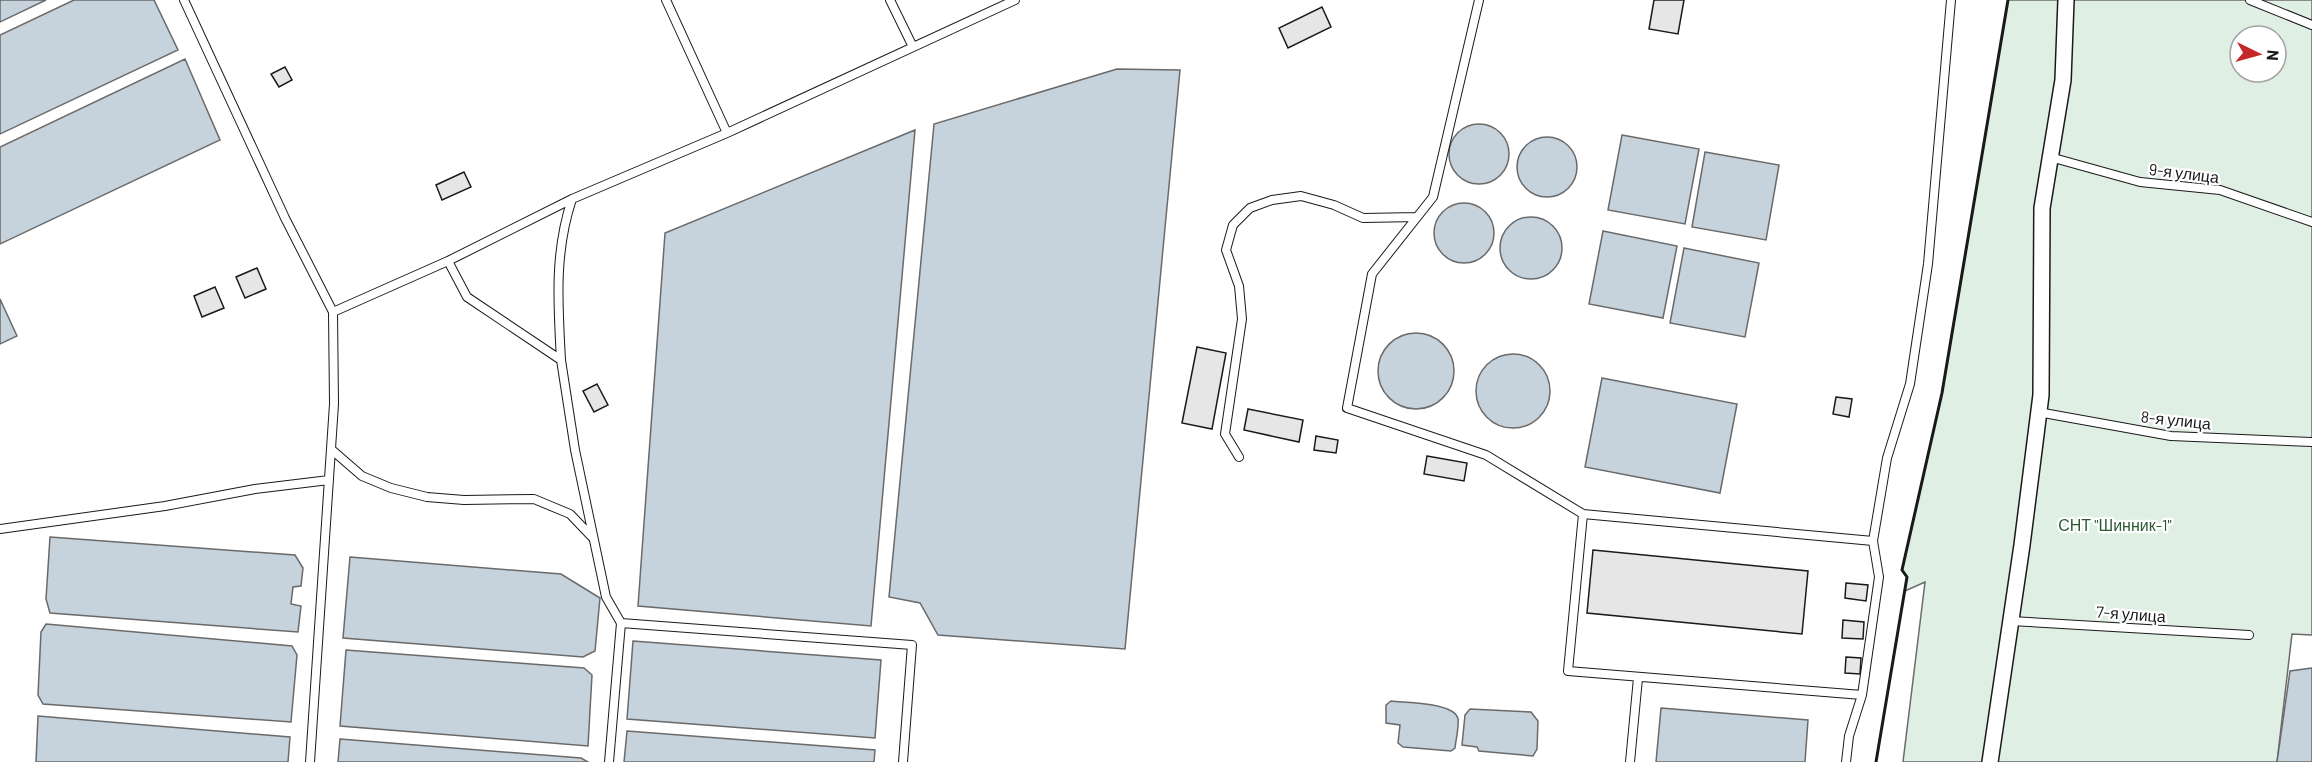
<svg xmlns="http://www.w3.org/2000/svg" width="2312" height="762" font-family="Barlow,sans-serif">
<rect width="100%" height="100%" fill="#fff"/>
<path fill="#e0efe3" stroke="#6a6a6a" stroke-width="1.5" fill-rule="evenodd" d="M2008,0H2312V635L2292,634L2277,762H1903L1925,582L1905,591L1907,577L1902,570L1942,393ZM2240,36H2276V72H2240Z"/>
<path fill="#c6d2dc" stroke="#6a6a6a" stroke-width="1.5" d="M0,0H46L0,22Z
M74,0H154L178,50L0,134V35Z
M185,59L220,140L0,244V147Z
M1117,69L1180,70L1125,649L938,635L920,603L889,597L934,124Z
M1449 154a30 30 0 1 1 60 0a30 30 0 1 1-60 0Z
M915,130L871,626L638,606L665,233Z
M1622,135L1699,149L1685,224L1608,210Z
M1517 167a30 30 0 1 1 60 0a30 30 0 1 1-60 0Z
M1705,152L1779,165L1766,240L1692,227Z
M1434 233a30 30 0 1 1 60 0a30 30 0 1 1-60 0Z
M1500 248a31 31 0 1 1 62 0a31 31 0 1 1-62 0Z
M1603,231L1677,246L1663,318L1589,304Z
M1684,248L1759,263L1745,337L1670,323Z
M0,299L17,336L0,344Z
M1378 371a38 38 0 1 1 76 0a38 38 0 1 1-76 0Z
M1476 391a37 37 0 1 1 74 0a37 37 0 1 1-74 0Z
M1602,378L1737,404L1720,493L1585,467Z
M50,537L295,555L303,568L301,586L293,587L291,604L301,606L298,632L50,613L46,599Z
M350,557L561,574L600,598L595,651L583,657L343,638Z
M46,624L292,646L297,655L291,722L43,704L38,695L41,632Z
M633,641L881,660L875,738L627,719Z
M346,650L584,668L592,675L588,746L340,726Z
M2312,668V762H2277L2290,671Z
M1391,701C1405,703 1455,702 1458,719C1459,727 1456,739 1455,748L1451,751L1403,747L1398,743L1400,725L1386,723V705Z
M1661,708L1808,720L1805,762H1656Z
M1470,709L1531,712L1538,721L1537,749L1533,756L1479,751L1477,747L1462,745L1465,715Z
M38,716L290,737L288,762H36Z
M627,731L875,750L874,762H624Z
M340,739L581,758L588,762H338Z"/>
<path fill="#e6e6e6" stroke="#1a1a1a" stroke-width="1.5" d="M1654,0H1684L1678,34L1649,29Z
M1322,7L1331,27L1288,48L1279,28Z
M285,67L292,80L279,87L271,74Z
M464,172L471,187L442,200L436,185Z
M257,268L266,289L245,298L236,277Z
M215,287L224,308L202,317L194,296Z
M1197,347L1226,353L1212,429L1182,423Z
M597,384L608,405L594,412L583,391Z
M1836,397L1852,399L1849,417L1833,414Z
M1248,409L1303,420L1299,442L1244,430Z
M1316,436L1338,440L1336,453L1314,450Z
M1427,456L1467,463L1464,481L1424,474Z
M1593,550L1808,571L1802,634L1587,613Z
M1846,583L1868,585L1866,601L1845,598Z
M1843,620L1864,622L1863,639L1842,638Z
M1846,657L1861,658L1860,674L1845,673Z"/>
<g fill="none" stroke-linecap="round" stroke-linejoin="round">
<g stroke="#1a1a1a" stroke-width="10">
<path id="service" d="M184,0L285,218L333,312L334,404L310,762
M666,0L727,133
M890,0L913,47
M1479,0L1433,197L1372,274L1347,408L1486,455L1583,514L1873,541L1887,458L1910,384L1928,264L1951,0
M2250,0L2312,25
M2050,157L2140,182L2220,190L2312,222
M448,261L467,297L561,360L575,450L606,597L621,623L609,762
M333,312L448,261L572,199L727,133L1015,0
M561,360C558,304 554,253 572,199
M2038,412L2171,436L2312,442
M332,450L362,476L391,488L427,497L464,500L534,499L570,514L592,537
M1239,457L1225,434L1242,319L1239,286L1226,250L1233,225L1250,208L1272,200L1301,196L1334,205L1363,218L1417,217
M1583,514L1568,671L1862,695
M0,529L165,506L255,489L329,480
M2011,621L2249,635
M621,623L912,645L903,762
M1630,762L1638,678
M1846,762L1849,736L1862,695L1879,577L1873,541"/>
</g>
<g stroke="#1a1a1a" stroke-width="18">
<path id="minor" d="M1990,762L2022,545L2041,395L2042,208L2063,80L2066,0"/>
</g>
<use href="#service" stroke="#fff" stroke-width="8"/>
<use href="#minor" stroke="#fff" stroke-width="15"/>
<path stroke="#1a1a1a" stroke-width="3" d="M1876,762L1907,577L1902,570L1942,393L2008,0"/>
</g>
<g text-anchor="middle" stroke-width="4.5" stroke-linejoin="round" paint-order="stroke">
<g font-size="16" fill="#1a1a1a" stroke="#fff">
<text transform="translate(2184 173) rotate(7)" y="6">9-я улица</text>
<text transform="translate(2176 420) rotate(6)" y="6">8-я улица</text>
<text transform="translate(2131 614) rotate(4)" y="6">7-я улица</text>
</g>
<g font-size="16" fill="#2b5a34" stroke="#fff">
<text x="2115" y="531">СНТ "Шинник-1"</text>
</g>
</g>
<g transform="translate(2258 54) rotate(95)"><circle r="28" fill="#ffffff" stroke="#a3a3a3" stroke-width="1.5"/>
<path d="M0-4.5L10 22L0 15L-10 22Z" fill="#c62828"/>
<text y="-9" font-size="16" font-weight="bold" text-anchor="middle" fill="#1a1a1a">N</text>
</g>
</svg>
